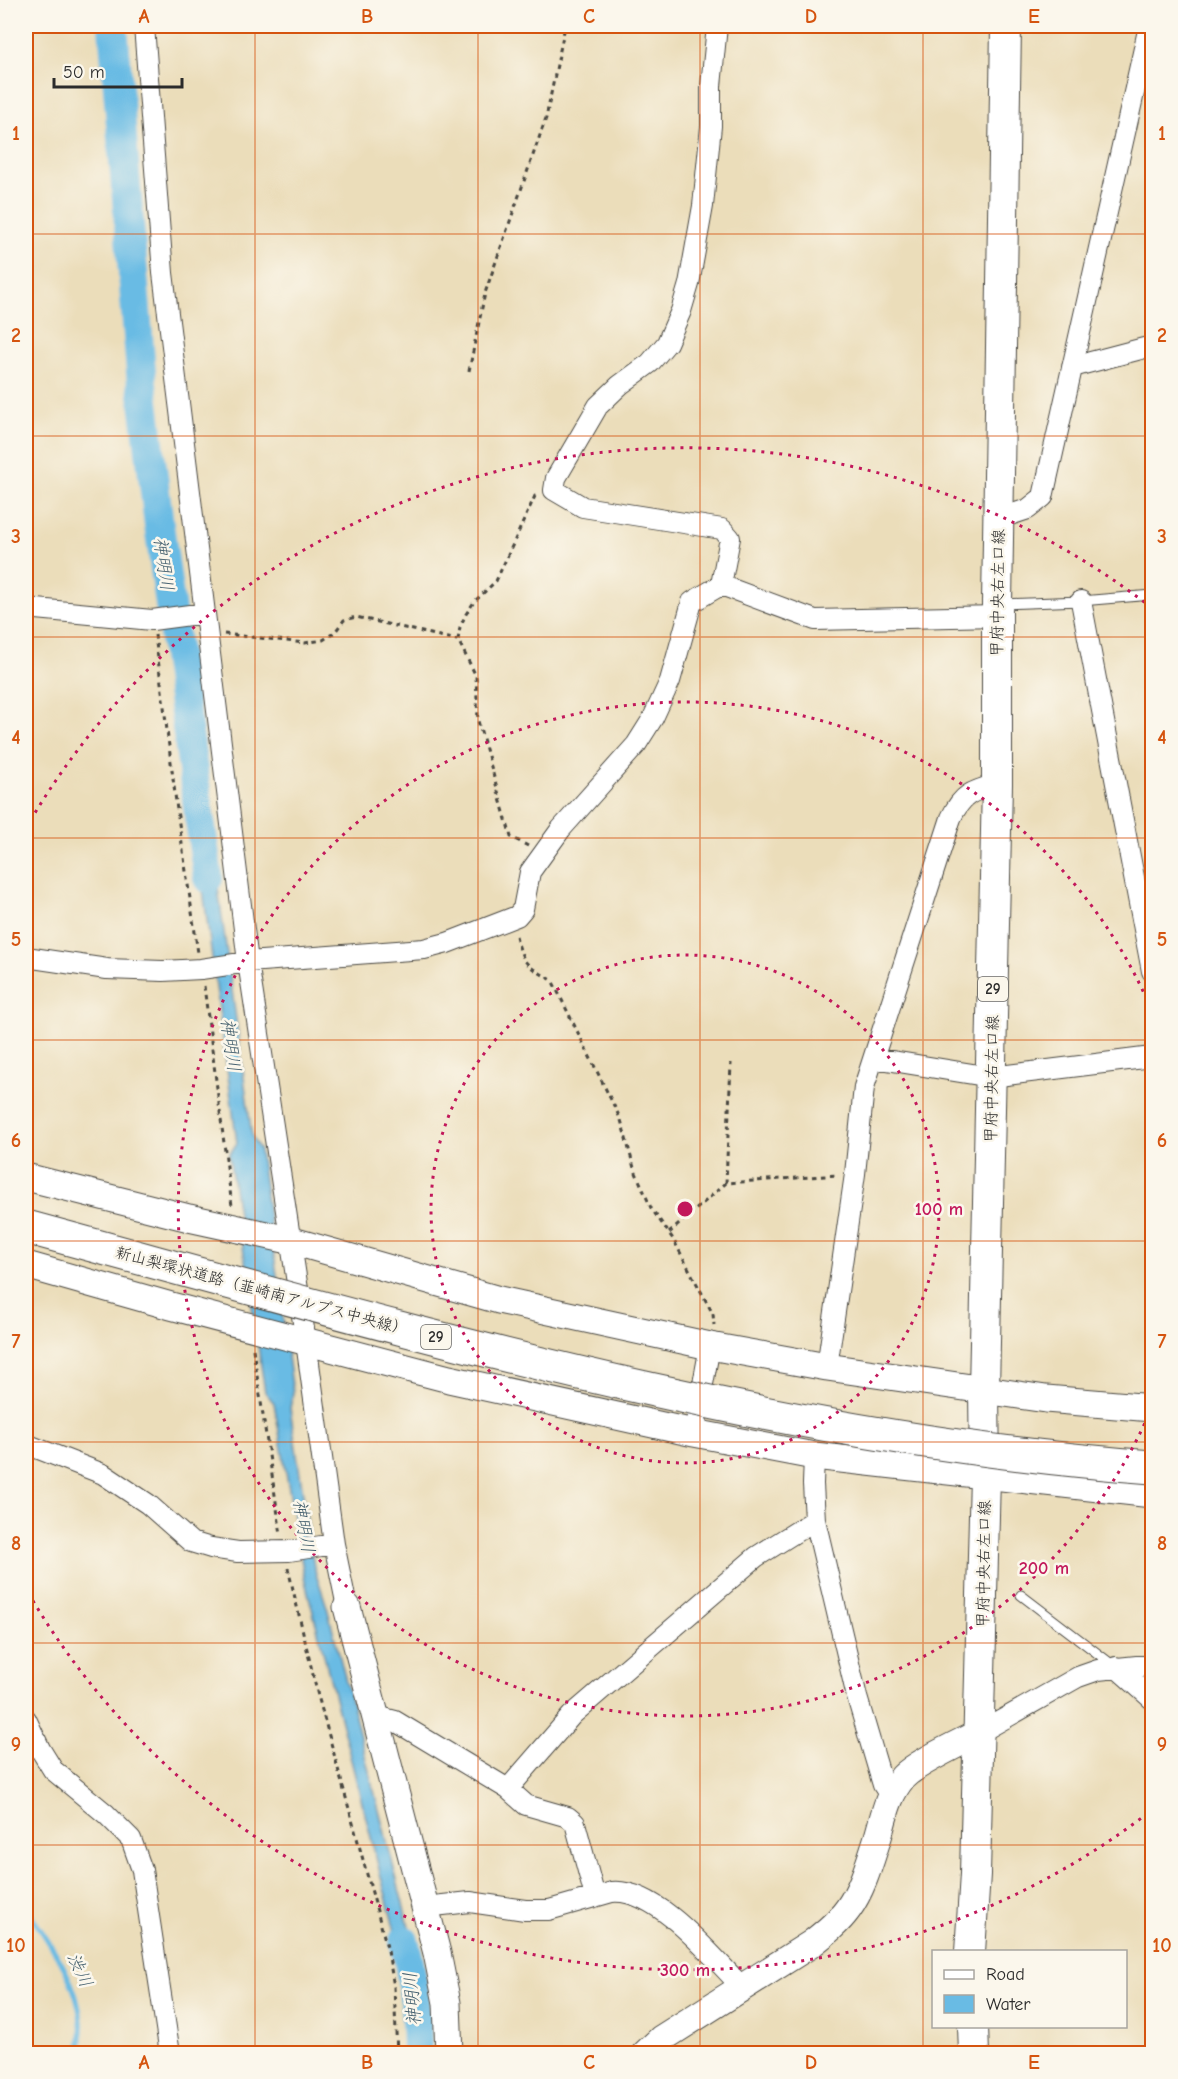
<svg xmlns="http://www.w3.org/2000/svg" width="1178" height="2079" font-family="'Comic Neue','Klee One',sans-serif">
<rect width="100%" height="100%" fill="#fbf7ec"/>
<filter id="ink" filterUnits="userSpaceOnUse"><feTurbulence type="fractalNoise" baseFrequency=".0167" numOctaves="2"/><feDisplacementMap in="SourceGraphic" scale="12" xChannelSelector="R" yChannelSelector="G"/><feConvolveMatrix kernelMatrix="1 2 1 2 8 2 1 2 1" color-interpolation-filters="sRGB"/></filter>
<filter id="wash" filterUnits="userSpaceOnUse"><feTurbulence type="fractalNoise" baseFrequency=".008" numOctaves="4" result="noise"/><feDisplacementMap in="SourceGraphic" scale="24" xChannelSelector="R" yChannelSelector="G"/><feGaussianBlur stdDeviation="1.35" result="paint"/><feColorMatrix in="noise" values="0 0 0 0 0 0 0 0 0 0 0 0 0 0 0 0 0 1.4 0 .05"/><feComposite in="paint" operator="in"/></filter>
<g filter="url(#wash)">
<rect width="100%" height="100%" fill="#ebddba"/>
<path fill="#69bbe4" stroke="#4a7388" stroke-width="1.5" d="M211,837L252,1136L260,1151L293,1393L290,1408L314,1567L327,1607L413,1943L420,1981L404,1983L396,1935L305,1581L274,1403L265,1392L229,1155L237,1143L196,838Z"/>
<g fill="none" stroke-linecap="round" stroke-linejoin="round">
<path stroke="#69bbe4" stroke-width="5" d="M26,1908C49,1943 77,1978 81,2021C82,2031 81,2043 80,2054"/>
<path stroke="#69bbe4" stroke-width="30" d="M113,26L142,385L159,525L208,878
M404,1941C414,1977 417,2017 417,2054"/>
</g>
</g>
<g filter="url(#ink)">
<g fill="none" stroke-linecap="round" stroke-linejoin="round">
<g stroke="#484640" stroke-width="11">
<path id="lane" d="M1002,604L1081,601L1152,595
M1021,1595L1114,1666"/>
</g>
<g stroke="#484640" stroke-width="22">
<path id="street" d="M144,26L163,273L248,962L306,1342L334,1544L347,1607
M717,26L711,86V126L703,206L689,284L681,311L667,343L650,363L620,385L598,406L556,478L554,490L583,507L722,529L730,538L721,585
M1072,367L1152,346
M998,519L1028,509L1043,497L1149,26
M1081,601L1152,971
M26,608L152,620L205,613
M26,957L107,969L163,971L201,969L248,962L424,949L447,943L517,916L523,909L530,872L561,829L636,745L653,718L670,681L692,602L721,585L815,620L997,616
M874,1058L991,1077L1152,1057
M827,1367L855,1174L864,1087L951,818C962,794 972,791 997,784
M694,1433L710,1346
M26,1444L103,1474L148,1504L191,1542L211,1548L238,1552L289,1551L334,1544
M814,1456L813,1484L815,1520L857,1697L883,1785L891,1797
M1116,1667L1152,1699
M376,1716L395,1721L508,1789L526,1805L568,1817L575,1823L595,1897
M26,1719L40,1749L53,1770L106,1814L131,1839L142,1870L170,2054
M979,1733L1078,1677L1098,1670L1137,1666H1152
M508,1789L572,1715L756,1557L815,1520
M425,1907L470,1902L525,1910H549L612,1892C658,1888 713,1958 743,1988"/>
</g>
<g stroke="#484640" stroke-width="29">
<path id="secondary" d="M26,1177L189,1218L289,1240L499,1300L710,1346L827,1367L1046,1399L1152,1408
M26,1265L171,1306L449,1379L694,1433L814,1456L1152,1494
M347,1607L437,1953L447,2003L449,2054
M645,2054L661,2039L811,1944C824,1934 838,1923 848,1909C863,1888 870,1861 878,1837C884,1816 888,1794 903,1777C916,1763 960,1743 979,1733"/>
</g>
<g stroke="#484640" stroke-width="32">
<path id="primary" d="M970,1952L975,1874L985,1476L984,1389L997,784V604L1006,26
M973,2026L974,2054"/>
</g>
<path stroke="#484640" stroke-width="3" stroke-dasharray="4.5 4.5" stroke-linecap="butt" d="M469,371L485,293L546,118L565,26
M224,634L305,643L323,640L335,632L344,620L356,617L457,640
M155,635L177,810L198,953
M528,846L511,837L478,721L476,676L458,640L460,627L466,614L474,602L496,581L535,496L539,495
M516,936C524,966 526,965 552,980L621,1120L634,1168L651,1208L673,1239L713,1314L714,1325
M204,986L232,1206
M726,1183L731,1063
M669,1233L726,1183L838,1175
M253,1349L281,1535
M288,1568L317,1692L388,1951L394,1987L397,2054"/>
<use href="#lane" stroke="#fff" stroke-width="9"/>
<use href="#street" stroke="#fff" stroke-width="20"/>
<use href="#secondary" stroke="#fff" stroke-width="27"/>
<use href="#primary" stroke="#fff" stroke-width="30"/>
<g stroke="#484640" stroke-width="35" stroke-linecap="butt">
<path id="highway-bridge" d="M26,1227C396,1327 768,1439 1152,1467"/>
</g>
<use href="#highway-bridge" stroke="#fff" stroke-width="33"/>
</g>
</g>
<path fill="none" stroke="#d5540f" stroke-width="1.5" stroke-opacity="0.55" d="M255,26V2054M478,26V2054M700,26V2054M923,26V2054M26,234H1152M26,436H1152M26,637H1152M26,838H1152M26,1040H1152M26,1241H1152M26,1442H1152M26,1643H1152M26,1845H1152"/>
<g fill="none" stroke="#c2185b" stroke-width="3" stroke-dasharray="3 6">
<circle cx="685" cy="1209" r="254"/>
<path d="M1152 1407A507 507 0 1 1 1152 1011"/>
<path d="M1148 1813A761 761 0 0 1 26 1589M26 828A761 761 0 0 1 1148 605"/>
</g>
<g text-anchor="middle" stroke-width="5" stroke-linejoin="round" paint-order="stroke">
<g fill="#fbf7ec" stroke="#696865" stroke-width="1.5">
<rect x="978" y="977" width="30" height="24" rx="4.5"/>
<rect x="421" y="1325" width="30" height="24" rx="4.5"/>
</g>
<g font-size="15" font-weight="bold" fill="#2b2b2b">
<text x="993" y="994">29</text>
<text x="436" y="1342">29</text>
</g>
<g font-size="16" fill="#2b2b2b" stroke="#fbf7ec">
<text transform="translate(997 593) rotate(-89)" y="6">甲府中央右左口線</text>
<text transform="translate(991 1079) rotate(-89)" y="6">甲府中央右左口線</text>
<text transform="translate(262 1290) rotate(15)" y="6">新山梨環状道路（韮崎南アルプス中央線）</text>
<text transform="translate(983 1564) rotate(-89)" y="6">甲府中央右左口線</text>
</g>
<g font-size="18" font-style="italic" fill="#415d6c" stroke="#fbf7ec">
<text transform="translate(164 564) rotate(82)" y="6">神明川</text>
<text transform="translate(231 1045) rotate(82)" y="6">神明川</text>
<text transform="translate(304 1526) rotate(80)" y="6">神明川</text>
<text transform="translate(80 1970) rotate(65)" y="6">渋川</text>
<text transform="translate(412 1999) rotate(-95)" y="6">神明川</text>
</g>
</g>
<circle cx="685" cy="1209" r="9" fill="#c2185b" stroke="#fbf7ec" stroke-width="3"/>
<g font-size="18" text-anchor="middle" font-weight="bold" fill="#c2185b" stroke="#fbf7ec" stroke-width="5" stroke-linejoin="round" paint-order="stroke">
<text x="939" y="1215">100 m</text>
<text x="1044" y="1574">200 m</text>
<text x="685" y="1976">300 m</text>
</g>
<rect width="1178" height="2079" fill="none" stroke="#fbf7ec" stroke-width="66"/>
<rect x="932" y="1950" width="195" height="78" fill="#fbf7ec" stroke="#a8a59f" stroke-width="1.5"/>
<rect x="944" y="1970" width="30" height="9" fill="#ffffff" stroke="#a8a59f" stroke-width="1.5"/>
<text x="986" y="1980" font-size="18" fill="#2b2b2b">Road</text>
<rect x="944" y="1995" width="30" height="18" fill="#69bbe4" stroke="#a8a59f" stroke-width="1.5"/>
<text x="986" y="2010" font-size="18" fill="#2b2b2b">Water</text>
<path d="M54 78v9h128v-9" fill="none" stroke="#2b2b2b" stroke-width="3"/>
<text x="63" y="78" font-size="18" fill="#2b2b2b" stroke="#fbf7ec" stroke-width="4.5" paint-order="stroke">50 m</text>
<rect x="33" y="33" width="1112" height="2013" fill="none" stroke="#d5540f" stroke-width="2"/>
<g font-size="20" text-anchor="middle" font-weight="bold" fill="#d5540f">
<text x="144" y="23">A</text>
<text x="367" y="23">B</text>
<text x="589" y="23">C</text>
<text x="811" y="23">D</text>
<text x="1034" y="23">E</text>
<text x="16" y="140">1</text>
<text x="1162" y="140">1</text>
<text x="16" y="342">2</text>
<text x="1162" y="342">2</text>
<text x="16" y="543">3</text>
<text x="1162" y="543">3</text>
<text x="16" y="744">4</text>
<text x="1162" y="744">4</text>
<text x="16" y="946">5</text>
<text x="1162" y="946">5</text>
<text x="16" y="1147">6</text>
<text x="1162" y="1147">6</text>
<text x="16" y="1348">7</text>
<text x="1162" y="1348">7</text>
<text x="16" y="1550">8</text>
<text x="1162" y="1550">8</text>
<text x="16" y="1751">9</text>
<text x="1162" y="1751">9</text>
<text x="16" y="1952">10</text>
<text x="1162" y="1952">10</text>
<text x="144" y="2069">A</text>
<text x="367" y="2069">B</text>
<text x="589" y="2069">C</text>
<text x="811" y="2069">D</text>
<text x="1034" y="2069">E</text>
</g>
</svg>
